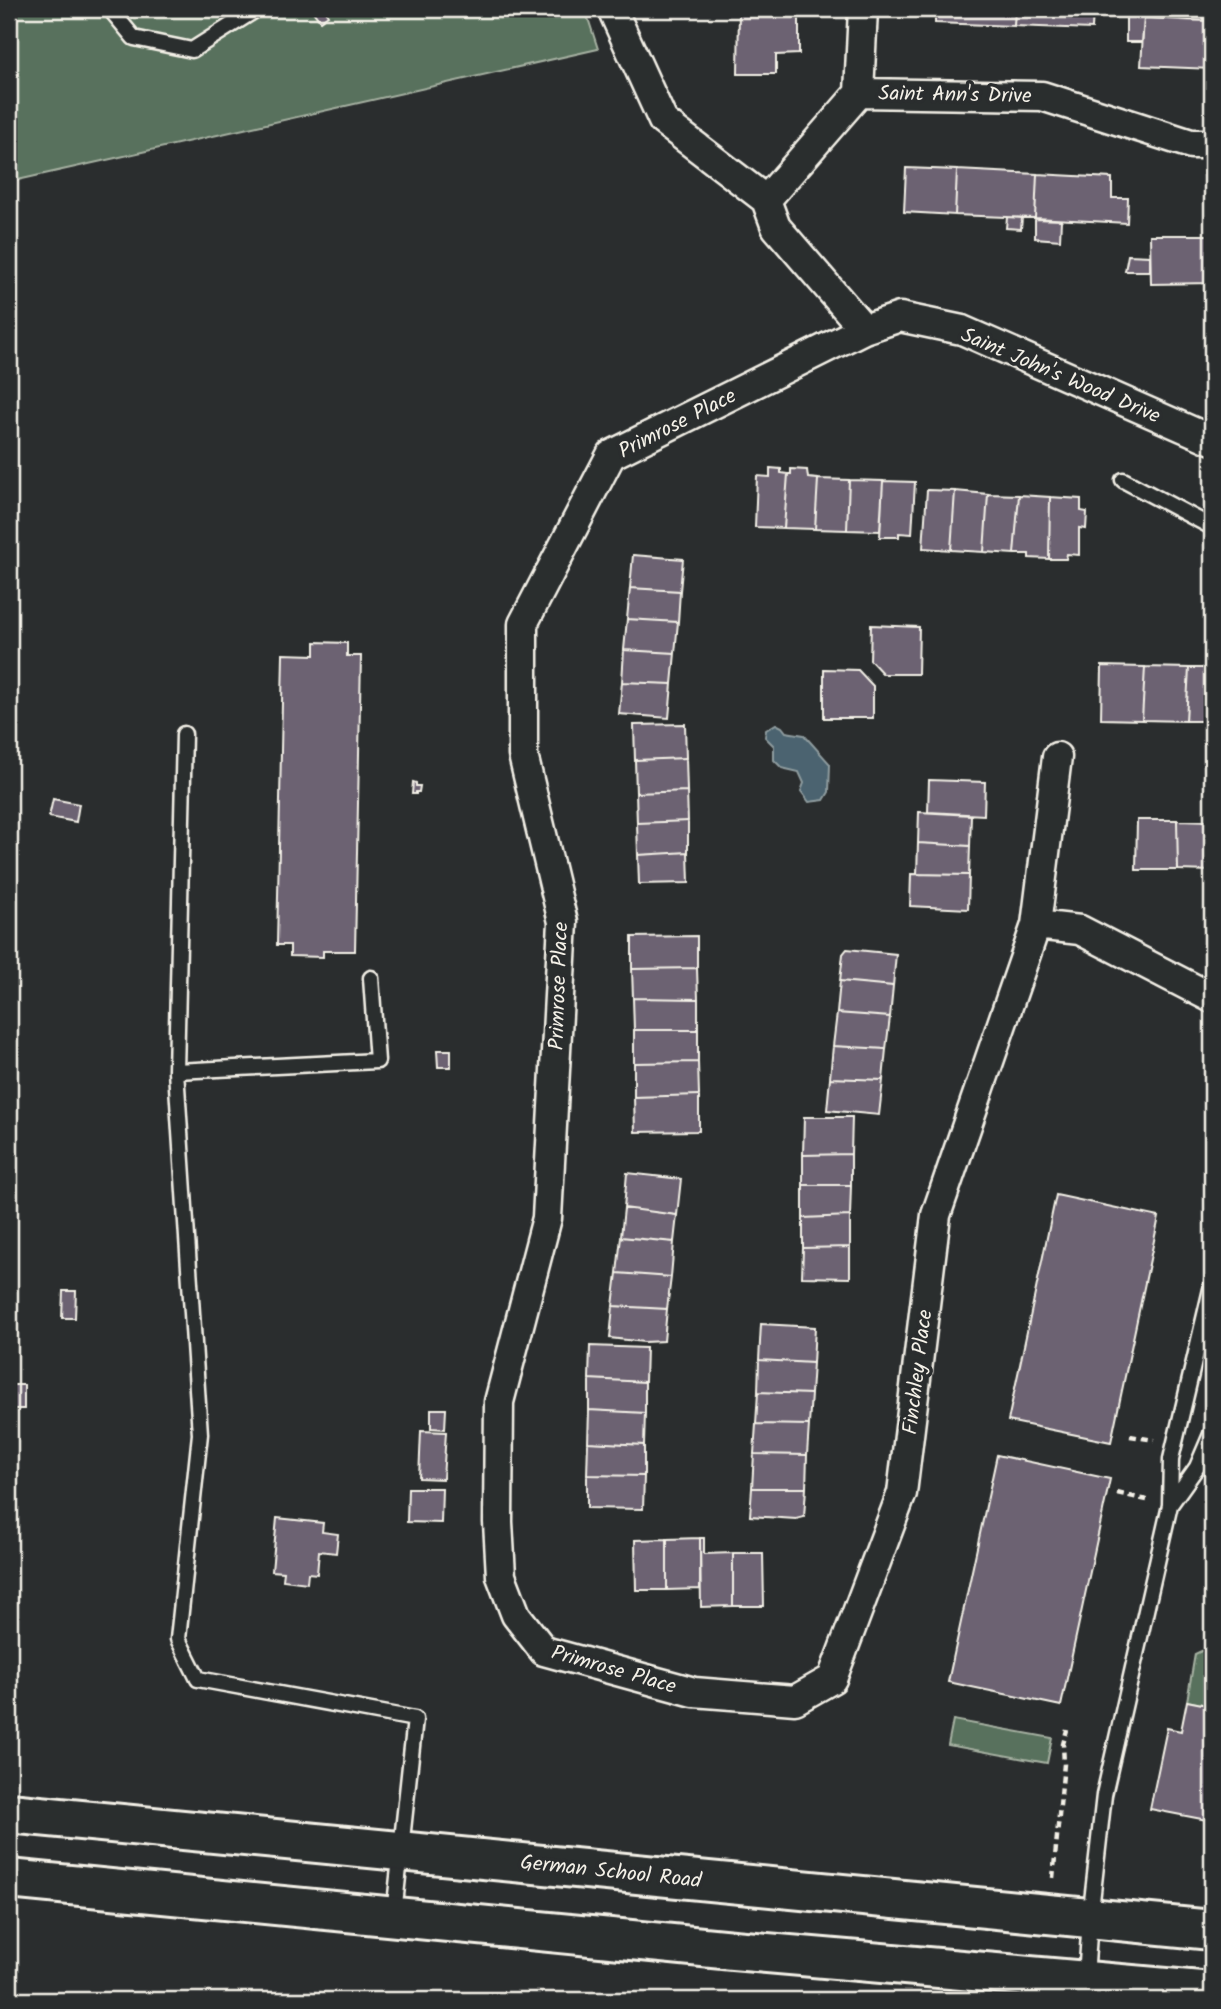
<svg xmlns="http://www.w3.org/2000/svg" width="1221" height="2009" font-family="Kalam,sans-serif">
<rect width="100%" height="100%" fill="#2a2d2e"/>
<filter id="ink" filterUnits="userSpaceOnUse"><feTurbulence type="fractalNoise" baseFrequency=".0143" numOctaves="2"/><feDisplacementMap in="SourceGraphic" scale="14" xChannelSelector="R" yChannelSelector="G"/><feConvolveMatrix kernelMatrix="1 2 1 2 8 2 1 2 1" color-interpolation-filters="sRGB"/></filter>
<g filter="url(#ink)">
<path fill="#59715d" stroke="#a6b1a2" stroke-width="2" d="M9,9H585L598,49L9,182Z
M1212,1646V1706L1187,1701L1195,1654Z
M953,1720L1052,1738L1047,1763L948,1745Z"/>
<path fill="#4b646f" stroke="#8f9c9f" stroke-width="2" d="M776,724L782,727L786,732L804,735L830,764L829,792L824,800L809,802L801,791L804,783L799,772L782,768L774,760V746L765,737L766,730Z"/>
<path fill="#6c6272" stroke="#f4f1e8" stroke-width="2" d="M313,9H324L328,15L320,21L312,10Z
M739,9H799V54L776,55V74H738Z
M935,9H1015L1014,26L935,23Z
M1015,9H1093L1092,29L1014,26Z
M1126,9H1155V18H1144L1142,42H1126Z
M1180,9H1209L1208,21L1180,20Z
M1144,18L1212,21V69L1141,66Z
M906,168L957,170L955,215L904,212Z
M957,170L1037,174L1035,218L955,215Z
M1037,174L1112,178V198H1128L1127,223L1035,218Z
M1007,217L1022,218L1021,229L1006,228Z
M1035,219L1061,220L1060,240L1035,238Z
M1150,235H1212V283L1151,284Z
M1128,255L1150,256V271H1125Z
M770,468L781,469V473L788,474L784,528L755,527L757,476L770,477Z
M791,469L807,470L808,478L818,479L815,529L784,528L788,474H791Z
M818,479L849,480L847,530L815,529Z
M849,480L883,481L880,531L847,530Z
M883,481L915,482L912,534L899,533V537H880Z
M927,490L955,491L951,550L923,548Z
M955,491L988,494L984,552L951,550Z
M988,494L1019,495L1014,554L984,552Z
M1019,495L1050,497L1049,559L1029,558V554H1014Z
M1050,497L1081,499V511L1087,512L1086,529L1079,528V555L1067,554L1066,559H1049Z
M633,555L683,559L680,591L630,588Z
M630,588L680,591L678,622L627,619Z
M627,619L678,622L675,653L624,650Z
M871,625L919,627L918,674H883L870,660Z
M315,642L347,643V656H361L355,951H323V957L290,956V945H277L283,654L315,655Z
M624,650L675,653L672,684L622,682Z
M1102,666L1145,667L1142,720L1101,719Z
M1145,667L1189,668L1186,721L1142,720Z
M1189,668H1212V721H1186Z
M824,669L858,670L873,686V718H824Z
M622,682L672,684L669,718L619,714Z
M685,724L686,758L635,760L634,725Z
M686,758L687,791L636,793L635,760Z
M929,780L985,782L984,815L928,812Z
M413,782L416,783V786H420L419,792H416V794H412Z
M687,791L688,821L637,823L636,793Z
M53,799L79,804L76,822L49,817Z
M919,812L971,815L970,846L918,843Z
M1137,820H1177L1178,870H1136Z
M1177,820L1212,821V871L1178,870Z
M688,821V852L638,855L637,823Z
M918,843L970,846L969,875L917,874Z
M688,852L689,883L639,884L638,855Z
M911,874L969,875L968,909L910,906Z
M697,936V968L632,969V937Z
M847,949L896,954L893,986L840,981L843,954Z
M697,968L698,999L633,998L632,969Z
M840,981L893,986L890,1017L837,1013Z
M633,998L698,999V1030H634Z
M837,1013L890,1017L886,1049L833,1046Z
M634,1030H698V1062L634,1063Z
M833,1046L886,1049L883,1080L830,1078Z
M437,1050H451V1067H438Z
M698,1062L699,1095L634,1097V1063Z
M830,1078L883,1080L879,1115L827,1110Z
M699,1095V1131L635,1132L634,1097Z
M804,1117H852L851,1154L803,1155Z
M851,1154V1185H803V1155Z
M627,1173L681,1179L677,1215L624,1208Z
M803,1185H851L850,1216L803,1218Z
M1056,1195L1159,1217L1111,1442L1008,1421Z
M624,1208L677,1215L674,1242L621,1237Z
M850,1216V1247L803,1248V1218Z
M621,1237L674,1242L671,1277L617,1273Z
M850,1247V1278L802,1277L803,1248Z
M617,1273L671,1277L667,1309L613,1306Z
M63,1291H76L75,1318H62Z
M613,1306L667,1309L664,1341L644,1342L610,1338Z
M761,1324L815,1327L813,1363L759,1360Z
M590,1346L646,1348L645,1382L589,1379Z
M759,1360L813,1363L811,1394L758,1392Z
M589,1379L645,1382V1413L589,1410Z
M9,1385H24V1409H9Z
M758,1392L811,1394L809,1425L756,1424Z
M431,1409H446L445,1429L431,1428Z
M589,1410L645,1413L644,1445L588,1442Z
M756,1424L809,1425L807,1455L754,1454Z
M421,1431L446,1432L443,1479L419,1478Z
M588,1442L644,1445V1476L587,1475Z
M754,1454L807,1455L806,1488H752Z
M997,1455L1110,1479L1061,1706L948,1682Z
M587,1475L644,1476L643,1509L587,1508Z
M408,1488H442L441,1523L407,1522Z
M752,1488H806L804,1517L796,1519L750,1516Z
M277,1518L323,1523L322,1532L338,1534L336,1553L319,1551L317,1574L308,1573L307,1583L283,1580L284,1572L272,1571Z
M700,1538H704V1554L733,1553V1606L701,1607Z
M700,1538V1589L667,1590V1539Z
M667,1539V1590H636L635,1540Z
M733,1553H763L764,1606H733Z
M1187,1701L1212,1706V1821L1150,1809L1167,1728L1181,1731Z"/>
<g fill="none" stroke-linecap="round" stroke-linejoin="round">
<g stroke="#f4f1e8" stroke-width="19">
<path id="lane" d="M110,9L134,38L192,50L257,9
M1123,480L1212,527
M371,978L377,1061L176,1071L200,1434L178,1639L198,1679L415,1719L394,1914
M176,1071L184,734
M1170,1505L1197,1467L1212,1432
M1086,1978L1090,1919L1104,1795L1170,1505L1171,1459L1212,1285"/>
</g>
<g stroke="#f4f1e8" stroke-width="33">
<path id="street" d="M612,9L663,121L766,200L776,227L864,329
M859,93L1042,96L1191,144H1212
M766,200L859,93L863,9
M1057,757L1036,925L936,1215L902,1493L832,1679L795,1700L694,1692L544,1651L516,1615L501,1576L498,1522L499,1402L547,1218L563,922L523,755V624L611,455L864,329L900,317L962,330L1212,440
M1036,925L1080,930L1212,998"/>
</g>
<g stroke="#f4f1e8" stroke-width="44">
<path id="secondary" d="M9,1813L1212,1930
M9,1879L733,1950L1212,1992"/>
</g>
<path stroke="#f4f1e8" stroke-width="4.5" stroke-dasharray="7 5" stroke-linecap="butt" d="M1130,1436L1154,1440
M1117,1493L1147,1500
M1053,1878L1064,1764L1063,1744L1067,1730"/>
<use href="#lane" stroke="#2a2d2e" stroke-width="14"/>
<use href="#street" stroke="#2a2d2e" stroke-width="28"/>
<use href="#secondary" stroke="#2a2d2e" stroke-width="38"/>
</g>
</g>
<g text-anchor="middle" stroke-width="7" stroke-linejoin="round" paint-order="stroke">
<g font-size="21" fill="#f4f1e8" stroke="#2a2d2e">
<text transform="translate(955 94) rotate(1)" y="7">Saint Ann's Drive</text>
<text transform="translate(1061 375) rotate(23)" y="7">Saint John's Wood Drive</text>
<text transform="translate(677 423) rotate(-27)" y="7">Primrose Place</text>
<text transform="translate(558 986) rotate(-88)" y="7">Primrose Place</text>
<text transform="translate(917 1372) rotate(-83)" y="7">Finchley Place</text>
<text transform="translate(614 1669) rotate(16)" y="7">Primrose Place</text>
<text transform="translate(611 1871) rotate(6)" y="7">German School Road</text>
</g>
</g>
<rect width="1221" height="2009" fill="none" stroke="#2a2d2e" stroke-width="35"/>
<rect x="18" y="18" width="1186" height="1974" fill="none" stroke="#f4f1e8" stroke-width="2.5" filter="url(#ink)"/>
</svg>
